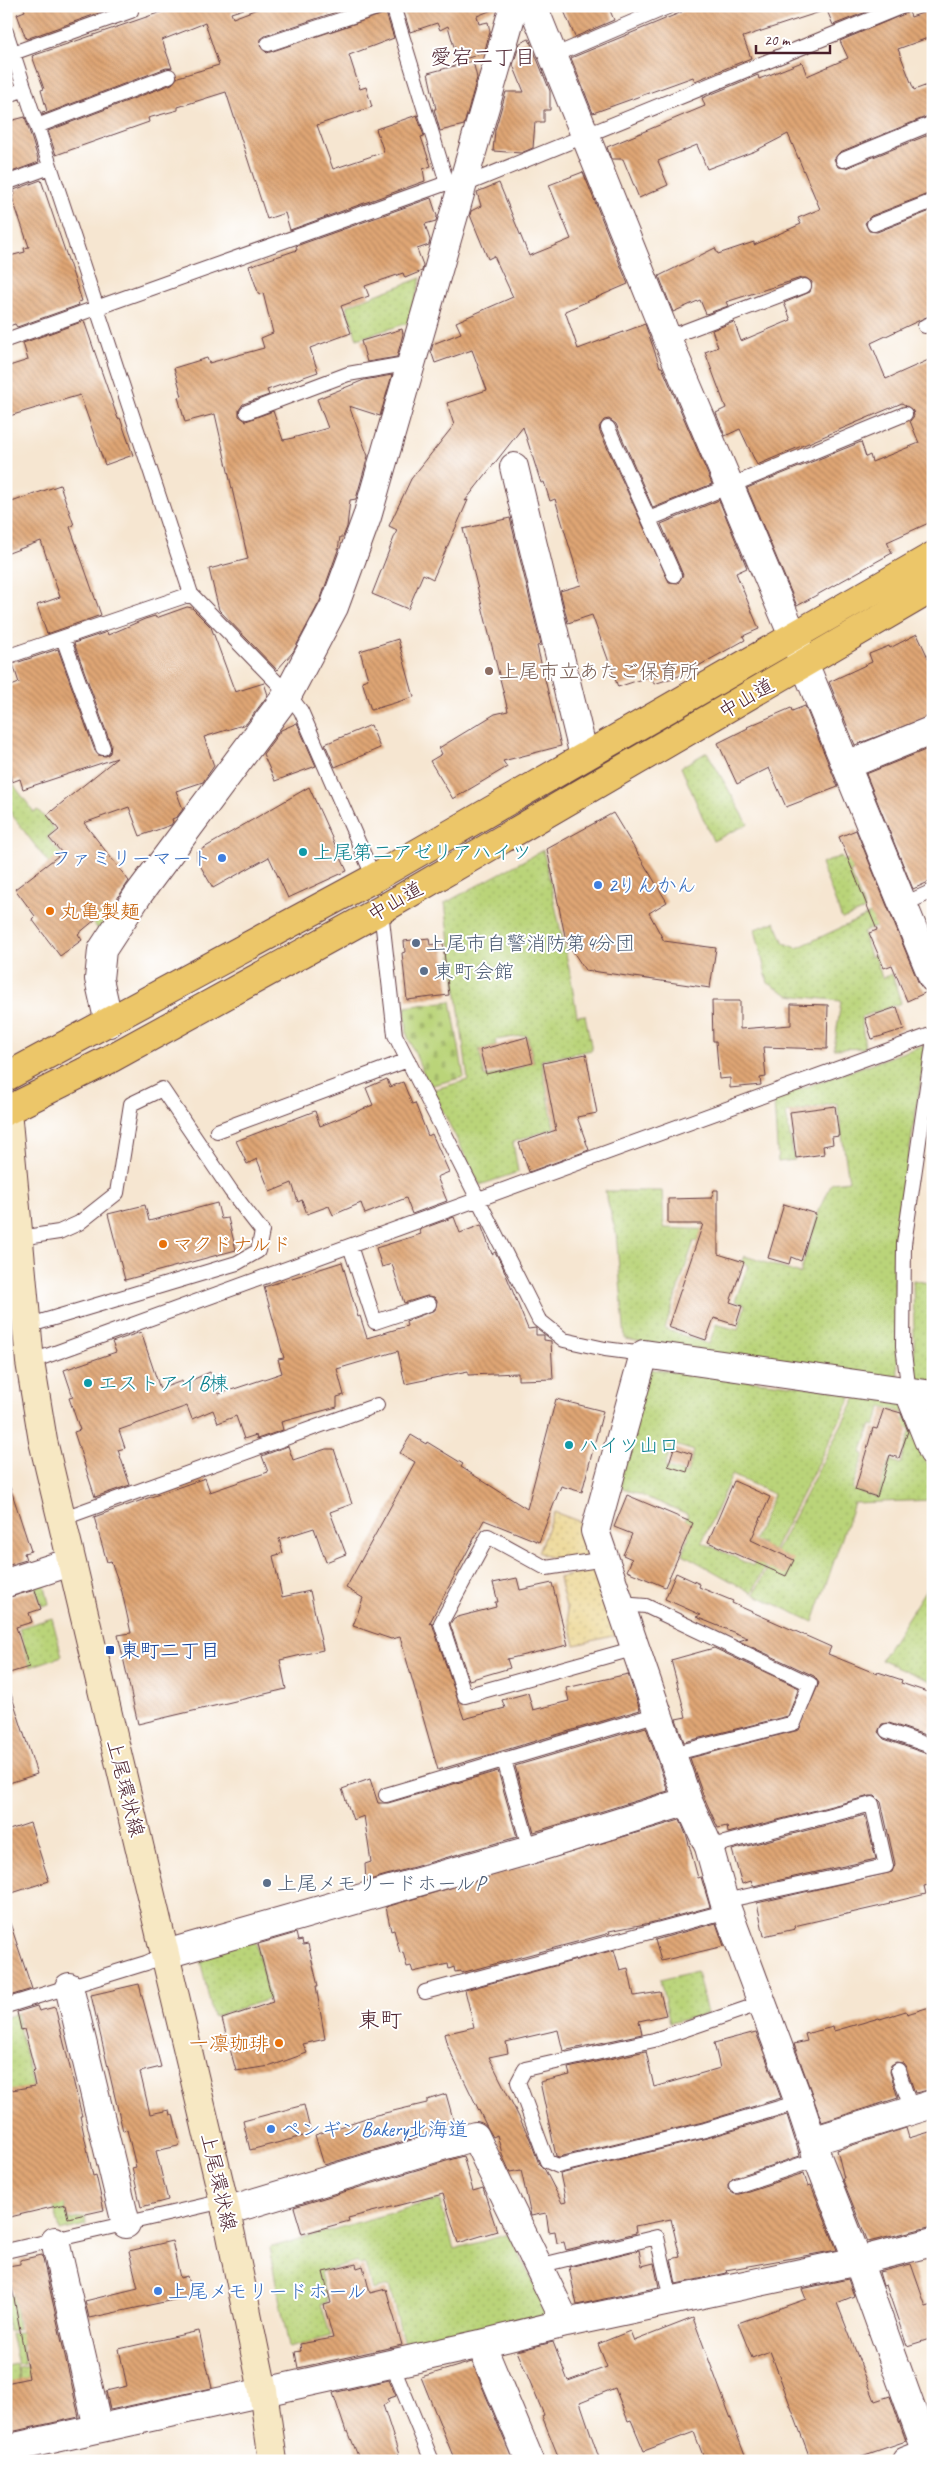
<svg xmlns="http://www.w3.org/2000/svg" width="939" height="2467" font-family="Caveat,'Klee One',sans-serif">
<defs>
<pattern id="green-dots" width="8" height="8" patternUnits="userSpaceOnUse" patternTransform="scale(1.25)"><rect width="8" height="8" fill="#bad479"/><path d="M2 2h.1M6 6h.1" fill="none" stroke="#a1b669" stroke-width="1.8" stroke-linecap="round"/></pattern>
<pattern id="sand-dots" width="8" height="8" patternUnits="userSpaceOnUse" patternTransform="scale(1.25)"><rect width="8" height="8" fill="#eeda9e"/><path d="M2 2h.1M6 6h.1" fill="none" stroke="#cebb88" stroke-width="1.8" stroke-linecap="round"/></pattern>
<pattern id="cemetery-stones" width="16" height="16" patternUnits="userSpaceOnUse" patternTransform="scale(1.25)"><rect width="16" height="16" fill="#bad479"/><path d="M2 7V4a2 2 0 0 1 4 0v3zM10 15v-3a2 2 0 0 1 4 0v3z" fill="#a1b669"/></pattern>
<pattern id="building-back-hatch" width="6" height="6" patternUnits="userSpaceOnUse" patternTransform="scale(1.25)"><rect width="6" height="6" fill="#dfa675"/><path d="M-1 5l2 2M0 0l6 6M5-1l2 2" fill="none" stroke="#b78760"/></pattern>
</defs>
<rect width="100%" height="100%" fill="#fff"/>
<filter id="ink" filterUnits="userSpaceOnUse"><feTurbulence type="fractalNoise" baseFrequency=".02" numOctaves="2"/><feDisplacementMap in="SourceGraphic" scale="10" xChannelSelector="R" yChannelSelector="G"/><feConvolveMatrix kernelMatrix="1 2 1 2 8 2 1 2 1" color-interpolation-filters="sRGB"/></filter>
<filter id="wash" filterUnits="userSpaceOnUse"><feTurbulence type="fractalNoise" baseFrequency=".0096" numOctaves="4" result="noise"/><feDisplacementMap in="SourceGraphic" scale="20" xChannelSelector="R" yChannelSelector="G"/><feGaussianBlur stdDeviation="1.12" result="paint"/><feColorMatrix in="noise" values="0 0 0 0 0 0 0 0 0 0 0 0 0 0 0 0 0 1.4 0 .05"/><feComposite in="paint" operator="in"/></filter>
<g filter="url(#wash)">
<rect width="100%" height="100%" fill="#f6e6d1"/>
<path fill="url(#green-dots)" stroke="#827a52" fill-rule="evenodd" d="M421,278L408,323L357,339L346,306Z
M707,752L748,824L713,841L681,767Z
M13,784L34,812L38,810L55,830L47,838L71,866L75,863L111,915L98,929L6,807V785Z
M543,850L570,973L577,1016L585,1015L592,1050L541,1060L554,1128L513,1142L518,1172L480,1185L432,1090L468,1080L445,903ZM527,1035L534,1062L523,1064V1067L485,1077L479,1050L496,1045L495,1040Z
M871,850L875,861L850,872L865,910L842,919L821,864L841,856L844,861Z
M892,904L898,918L863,932L870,957L875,955L882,978L892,974L901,1003L861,1017L865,1048L834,1049L841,1001L789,995L768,983L755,929L775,922L784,943L797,948Z
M924,1045L926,1048L894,1249L898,1378L890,1383L625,1339L616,1233L605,1191H662L664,1228L718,1230L713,1246L694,1241L665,1329L709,1344L716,1324L738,1330L745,1305L735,1301L748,1266L742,1263L745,1256L800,1274L819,1211L832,1183L849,1181L837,1103L786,1113L794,1160L778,1162L774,1102L780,1096Z
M913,1280L933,1284V1386L915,1381Z
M649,1369L854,1392L752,1593L683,1554L689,1536L680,1533L688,1514L618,1486ZM672,1444L694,1451L687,1474L665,1467ZM732,1475L774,1494L754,1540L763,1544L753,1566L702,1542Z
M857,1395L900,1399L933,1477V1500L854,1503L813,1622L754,1594ZM882,1406L903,1413L905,1416L903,1426L911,1429L900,1464L890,1460L877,1498L852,1489L864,1454L861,1453L871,1425L875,1426Z
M933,1578V1682L881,1660Z
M44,1582L49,1604L42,1606L34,1584Z
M52,1618L62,1656L30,1667L19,1628Z
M255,1939L269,1999L213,2017L199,1955Z
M697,1971L707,2014L670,2023L660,1980Z
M16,2014L36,2099L6,2149V2017Z
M49,2186L64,2202L68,2220L85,2217L86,2225L60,2231Z
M439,2199L454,2249L509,2234L548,2312L542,2322L406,2352L389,2286L372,2290L365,2264L359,2265L357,2261L320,2272L327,2302L321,2304L331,2336L289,2347L269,2248Z
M14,2295L18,2329L8,2331L6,2297Z
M24,2331L26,2343L21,2345L25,2364L18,2365L11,2334Z
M16,2364L23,2397L18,2368L30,2366L32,2378L24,2400L32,2438L6,2445V2366Z"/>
<path fill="url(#sand-dots)" stroke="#9c7c64" d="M554,1512L586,1524L594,1555C577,1562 553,1561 538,1552Z
M600,1568L616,1635L575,1645L559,1578Z"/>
<path fill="url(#cemetery-stones)" stroke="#827a52" d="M451,1001L464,1077L429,1086L407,1035L405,1007Z"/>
<g id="blocks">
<path fill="url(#building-back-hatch)" d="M23,6H112L113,8L26,39L17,14L25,11Z
M162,6H244V9L231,13L233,18L265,6H354L265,36L261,39L260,46L267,53L386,13L394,38L349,55L360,89L366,87L372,107L317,125L333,169L384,152L376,129L417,115L424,136L421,137L431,166L423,169L425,181L290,230L285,213L267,219L226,92L178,107V110L148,118L149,122L56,155L48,131L172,84L178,77L219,65L205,23L162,40L172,68H166L42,115V112L47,111L41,90L44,89L32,56L164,11Z
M402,6H497V8L477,16L479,24L488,22L490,32L484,53L458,61L448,26L440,30L437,23L410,32Z
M562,6H608L614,20L575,37Z
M679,6H864L866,12L833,25L826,8V10L743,37L751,58L695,81L693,77L593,113L571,58L682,12Z
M928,11L933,23V36L898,49L914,90L933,83V114L840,152L834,159L838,167L846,168L933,133V192L871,216L865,223L869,231L877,232L933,210V314L871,343L886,379L933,358V521L887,542L892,553L797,606L747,488L861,442L866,457L870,455L872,462L919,443L910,421L914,416L913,411L902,403L757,465L740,429L725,436L716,413L726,408L705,352L718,347L712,330L734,322L741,341L791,320L784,303L810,292L812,282L806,278H801L726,302L728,306L706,314L700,300L673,312L659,276L715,248L718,254L754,242V245L801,224L798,218L820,209L788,134L755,151L707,169L697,145L658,161L668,185L639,198L623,159H611L607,147L705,106L702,98L758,75L759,79L802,62L807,76L848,58L840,41L909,12L911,17Z
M529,39L550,91V110H544V122H535L533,148L521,153L493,151L495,130L506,92H524L513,65L520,43Z
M473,61L477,78L464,125L440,131L434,109H436L428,73Z
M25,117L39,162L9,173L6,164V122Z
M583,172L628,284L565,311L578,349L645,324L660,367H662L712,484L653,508L616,424L609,419L604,420L599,427L600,432L669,582L678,583L683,575L661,524L719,500L747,568L736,573L759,629L743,636L745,640L682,675L654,684L651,676L618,687L592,615L568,623L560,591L581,585L555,499L550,501L544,482L541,483L523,427L465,501L468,500L433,579L423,574L408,609L372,594L397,530L389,526L411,479L454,425L447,403L487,390L472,350L435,363L431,351L433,344L461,333L456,322L513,297L494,256L488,259L470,215L471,211L481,206L477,192L499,183L529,256L571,239L549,185Z
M41,180L82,301L78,302L79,305L17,327L15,324L6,327V257L25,252L24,248L29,247L12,197L15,195L14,190Z
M431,198L437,216L436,221L425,224L430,240L429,245L417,249L423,265L422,271L405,278L403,273L365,286L369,296L341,306L351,333L310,348L318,372L267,390L269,395L243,404L239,410V416L246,421L273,411L283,440L289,439L328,428L317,399L364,380L392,375L380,416L349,406L368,456L356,499L350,500L347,527L343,537H340L338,550L320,601L293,652L277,670L219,610L209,569L248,559L215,414L185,422L178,397L182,396L174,368L207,358L209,363L264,348L261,338L273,333L263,293L259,295L249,266L297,250L296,246Z
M84,321L118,419L120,418L133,455L105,465L80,395L6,417V367L28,360L23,343Z
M402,329L403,334L397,357L367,362L361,341Z
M60,485L74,525L70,527L101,615L47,634L37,605L60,597L41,541L6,554V504Z
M510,518L541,645L537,646L561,746L503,761L507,767L453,799L430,761L442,754L439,748L495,714L508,711L463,529Z
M187,607L192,608L211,627L235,692L264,683L268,695L246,724L204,737L214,766L203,782L176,791L183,809L177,817L172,819L173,822L171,825L140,836L129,807L84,823L129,881L113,905L78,934L82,940L60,956L32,919L35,916L15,889L62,853L49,838L59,830L47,815L117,758L23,789L20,779L12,782L6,764V688L19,683L13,664L58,649L95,751L98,755L106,756L110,753L111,745L74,643L107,632L108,635L145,619L155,616L156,618Z
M917,634L933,668V715L855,745L829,682L872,662L869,654L889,646L890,648Z
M398,639L414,697L371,710L362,681L368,679L360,651Z
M805,706L838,787L786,807L769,768L737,784L718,743L748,728L747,727L791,708L792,711Z
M297,723L316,766L275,781L263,754L281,730Z
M371,725L380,748L335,767L325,744Z
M933,747V880L913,889L866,774Z
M309,787L347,871L288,898L269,857L213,888L197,860V852Z
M613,813L667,902L649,913L664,941L716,948L710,988L585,970L566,941L547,849Z
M856,830L919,984L927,992L907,1001L892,965L884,968L869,933L877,930L839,837Z
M429,938L430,945L443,943L449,995L407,1000L402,953L405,952L404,941Z
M712,1001H740V1029L791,1025V1004L828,1005L827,1049L763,1047L766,1077L760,1078L761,1085L730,1088V1078L719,1079L716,1041H713Z
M897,1007L904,1029L872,1039L865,1018Z
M527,1037L533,1063L486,1074L480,1050Z
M586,1054L597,1113L577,1117L589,1150L529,1172L519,1143L556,1130L543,1063Z
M387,1079L390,1087L403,1082L412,1104L415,1103L428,1136L432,1134L449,1172L437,1177L447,1201L412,1214L406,1198L365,1214L361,1203L333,1215L329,1206L307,1214L302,1200L298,1202L292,1183L270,1192L257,1159L247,1164L236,1141L315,1111L320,1126L373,1105L366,1088Z
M835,1106L839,1136L832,1137L833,1144L823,1146L824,1154L796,1158L790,1112Z
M714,1190H718V1254L744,1262L730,1302L742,1306L736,1325L714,1318L706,1340L668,1327L703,1224H668V1199L711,1198Z
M217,1203L221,1219L228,1218L236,1250L125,1280L108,1214L145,1205L149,1221Z
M784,1204L816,1214L801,1261L791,1257L789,1264L768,1258Z
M454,1217L460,1233L481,1225L492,1254L495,1252L502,1265L528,1329L536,1328V1335H544V1340L551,1341L553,1379L518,1380V1373L468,1375V1371L405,1384L398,1351L337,1369L344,1395L337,1397V1407L281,1422L283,1430L257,1439L256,1435L244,1439L236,1416L218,1423L213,1410L192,1419L187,1406L119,1430L125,1448L118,1450L130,1485L95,1497L74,1432L80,1430L69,1398L73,1397L64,1370L116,1352L112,1342L141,1332L160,1389L182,1381L183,1384L210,1372L219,1394L282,1373L278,1359L284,1358L264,1287L342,1262L358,1317L360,1316L367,1338L407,1326L406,1321L435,1310L437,1301L434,1297L427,1296L404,1303L392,1264L382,1267L376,1248L421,1234L419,1230Z
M556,1399L603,1411L582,1492L561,1486L539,1542L484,1520L429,1624L432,1623L464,1719L505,1708L502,1700L528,1693L533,1710L569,1701L566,1688L628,1674L640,1710L438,1770L400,1637L391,1639L353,1626L363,1598L346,1588L415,1462L400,1453L411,1435L426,1444L427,1442L463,1464L461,1467L527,1509Z
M884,1408L901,1413L908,1431L899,1458L890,1455L877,1497L855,1490L873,1428L877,1429Z
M288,1446L293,1460L326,1449H334L352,1504L330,1512L346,1554L326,1562L314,1528L279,1539L283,1553L273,1556L282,1597L310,1591L323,1650L280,1660L286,1689L138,1724L118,1635L131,1633L122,1592L111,1561L107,1562L94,1517L205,1478L210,1492L268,1472L262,1456Z
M674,1448L692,1454L687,1472L668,1466Z
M734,1481L770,1497L751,1540L794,1560L786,1576L708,1542Z
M10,1487L31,1551L24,1553L26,1560L6,1566V1488Z
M627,1495L693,1523L665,1587L627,1571L632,1559L623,1555L632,1534L614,1527Z
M676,1573L700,1584L699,1587L733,1601L732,1603L831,1647L828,1654L877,1674L878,1672L902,1680L901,1683L933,1694V1723L928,1736L889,1723L882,1724L878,1732L884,1739L933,1756V1884L924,1886L926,1894L889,1903L890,1904L794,1926L795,1929L764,1936L757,1903L892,1872L895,1864L881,1802L875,1796H870L728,1833L727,1826L718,1828L703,1795L690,1758L799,1730L819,1683L814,1676L739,1641L748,1638L696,1617L701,1615L665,1599Z
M517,1578L520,1590L552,1583L568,1645L507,1659L510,1668L469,1680L450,1624L454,1618L496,1607L495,1602H498L493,1583Z
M35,1590L41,1609L29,1613L32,1622L16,1627L29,1667L6,1674V1598Z
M714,1648L799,1688L788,1716L684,1742L676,1719L686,1717L671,1660Z
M10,1691L37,1774L6,1784V1692Z
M646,1727L668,1791L534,1832L515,1766Z
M498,1771L517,1837L366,1881L365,1864L371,1862L364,1816L353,1820L342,1789L370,1779L378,1803H388Z
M865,1815L876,1859L753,1886L751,1881L742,1884L732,1850Z
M680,1820L687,1837L698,1878L701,1877L710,1907L650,1923L609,1931L610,1933L461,1973V1971L455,1972L454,1967L449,1969L448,1964L413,1972L411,1966L407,1967L403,1952L400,1953L394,1930L391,1931L386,1907Z
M30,1823L49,1881L6,1895V1831Z
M10,1923L32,1989L6,1997V1924Z
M716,1923L724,1946L661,1961L655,1940Z
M296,1933L298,1941L302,1940L303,1945L308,1944L318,1986H316L325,2039L303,2044L307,2053L271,2066L236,2071L222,2019L273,2002L258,1944Z
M614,1950L620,1970L628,1968L634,1996L660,1992L666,2015L639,2021L642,2034L563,2051L558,2030L506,2042L508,2053L489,2057L530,2139L539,2164L545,2170L562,2203L566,2202L560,2174L707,2138L787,2115L800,2156L733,2178L728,2184V2189L734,2194H739L804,2173L808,2186L811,2185L837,2250L726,2270L727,2273L676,2284L671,2259L680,2257L671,2219L635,2226L636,2233L566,2250L564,2242L557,2243L555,2231L549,2232L546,2213L531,2216L521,2170L510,2172L503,2157L497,2135L493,2137L487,2127L447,2045L444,2034L474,2027L465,1990Z
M139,1984L161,2067L140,2072L150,2114L169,2110L170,2115L173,2114L180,2143L178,2146L156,2151L168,2200L141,2207L132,2168L136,2167L127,2130L123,2131L91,1995Z
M37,2006L39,2011L55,2007L82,2116H80L93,2176L96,2175L104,2210L68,2218L65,2204L6,2218V2091L35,2086L32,2072L35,2071L24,2029L21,2030L17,2012Z
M933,2006V2089L915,2093L906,2067L903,2063L896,2062L891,2065L890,2072L898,2098L822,2122L794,2044L807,2041L805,2034L833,2027L834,2031L879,2018L880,2019L906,2011L907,2014Z
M756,2032L781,2098L703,2122L559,2157L556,2156L540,2082L570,2075L568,2068L646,2051L654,2087L720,2068L714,2043Z
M446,2094L455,2126L324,2165L315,2135L372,2116L427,2103V2100Z
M304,2105L311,2134L250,2150L243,2121Z
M906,2128L909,2138L933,2131V2226L868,2242L842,2178H844L837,2150Z
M463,2156L473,2191L483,2188L497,2231L458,2243L443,2194L348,2218L349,2221L302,2234L294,2207Z
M172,2241L180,2278L187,2276L192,2296L89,2318L85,2301L138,2288L129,2251Z
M639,2250L642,2266L654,2263L659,2287L577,2305L569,2267Z
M42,2255L79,2417L6,2433V2383L29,2378L8,2266L20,2264V2260Z
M356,2264L357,2268L363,2266L370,2293L386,2289L402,2345L298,2368L295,2352L301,2351L300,2344L333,2338L324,2305L331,2303L323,2272Z
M911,2264L926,2307L933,2305V2338L907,2346L886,2285L883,2286L879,2272Z
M848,2279L854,2296L837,2303L875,2401L890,2396L906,2441L847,2461H811L770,2351L752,2358L738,2323L806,2299L802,2289Z
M693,2318L747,2461H705L694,2432L644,2451L631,2420L628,2421L615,2388L580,2402L600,2461H560L542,2416L544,2415L517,2351L553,2342L568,2381L607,2367L598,2344L630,2331L634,2341Z
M199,2331L212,2388L110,2410L106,2391L127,2386L119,2349Z
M472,2362L513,2461H455L421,2377Z
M389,2380L396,2396L387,2399L389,2402L383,2405L401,2461H360L348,2431L346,2432L333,2393Z"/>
</g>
</g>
<g filter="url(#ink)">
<use href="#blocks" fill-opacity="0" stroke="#643d44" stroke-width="1"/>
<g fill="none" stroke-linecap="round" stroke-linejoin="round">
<g stroke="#643d44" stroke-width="16">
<path id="lane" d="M393,6L447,183
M6,32L191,594L288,694L301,711L374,878
M268,44L382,6
M13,53L131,11
M553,56L670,6
M6,96L25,89
M37,126L169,76
M843,160L933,123
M6,183L50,167
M874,224L933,201
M925,326L933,323
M667,338L804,286
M6,340L447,183L462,186L903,6
M247,412L348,374L411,363
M608,428L674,575
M649,519L905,414
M63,638L103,748
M6,657L191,594
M904,904L933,891
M381,910L395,1035L539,1320L564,1340L605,1349L644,1354
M217,1131L408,1060
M19,1238L59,1232L79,1223L117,1193L131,1104L162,1089L231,1191L262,1231L258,1251L237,1263L27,1326
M350,1246L375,1322L429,1304
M30,1362L933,1034
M909,1392L903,1346L904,1244L933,1045
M61,1519L377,1405
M605,1559L546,1568L488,1536L441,1623L465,1696L636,1648
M620,1604L646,1606L810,1684L794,1723L672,1754
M887,1731L933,1747
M504,1760L530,1850
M386,1795L658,1714
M709,1847L872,1804L886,1866L724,1901
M425,1992L728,1911
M762,2003L654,2040L525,2069L518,2082L547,2161L558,2166L705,2130L799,2102
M6,2006L146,1963L166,1954
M898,2070L912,2111
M736,2186L818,2159
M6,2251L224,2201
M538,2266L657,2237L671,2299
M392,2364L432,2461"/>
</g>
<g stroke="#643d44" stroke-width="30">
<path id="street" d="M533,6L667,338L793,636L933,978
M514,467L584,756
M847,765L933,730
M109,1023L99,979L102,950L138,895L288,694L334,607L367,517L514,6
M909,1392L933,1452
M6,1583L71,1562
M166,1954L530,1850L688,1801
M69,1987L126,2224
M812,2141L933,2104
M226,2211L475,2136L566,2323
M55,2241L98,2428
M6,2449L481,2344
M530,2461L481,2344L566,2323L858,2261L933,2242
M906,2461L927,2453
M930,2461L858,2261L818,2159L799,2102L724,1901L709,1847L688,1801L595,1531L644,1354L933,1395"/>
</g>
<g stroke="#643d44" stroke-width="30">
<path id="secondary" d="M7,1110L30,1362L43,1441L226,2211L263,2391L273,2461"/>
</g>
<g stroke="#643d44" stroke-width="30">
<path id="highway" d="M6,1077L374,878L933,556
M6,1111L108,1060L381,910L933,588"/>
</g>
<use href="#lane" stroke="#fff" stroke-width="14"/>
<use href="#street" stroke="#fff" stroke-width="28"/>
<use href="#secondary" stroke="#f7e8c3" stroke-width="28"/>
<use href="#highway" stroke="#ecc669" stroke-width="28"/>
</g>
</g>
<circle fill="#8d6e63" stroke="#fff" stroke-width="2" cx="489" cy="671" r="5"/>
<g fill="#0f9aa8" stroke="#fff" stroke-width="2">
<circle cx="303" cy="852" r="5"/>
<circle cx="88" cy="1383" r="5"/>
<circle cx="569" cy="1445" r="5"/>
</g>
<g fill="#3f7fe0" stroke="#fff" stroke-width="2">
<circle cx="222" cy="858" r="5"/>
<circle cx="598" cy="885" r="5"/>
<circle cx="271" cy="2129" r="5"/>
<circle cx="158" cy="2291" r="5"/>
</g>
<g fill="#e8710a" stroke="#fff" stroke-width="2">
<circle cx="50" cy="911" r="5"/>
<circle cx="163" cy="1244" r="5"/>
<circle cx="279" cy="2043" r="5"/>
</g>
<g fill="#5c6f8a" stroke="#fff" stroke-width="2">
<circle cx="416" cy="943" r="5"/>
<circle cx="424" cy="971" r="5"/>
<circle cx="267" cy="1883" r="5"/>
</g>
<rect fill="#1a4fb4" stroke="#fff" stroke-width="2" x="105" y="1645" width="10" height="10" rx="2.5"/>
<g text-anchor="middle" stroke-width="4" stroke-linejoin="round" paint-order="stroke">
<g font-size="20" fill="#785e54" stroke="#fff" text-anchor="start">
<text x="499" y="678">上尾市立あたご保育所</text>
</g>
<g font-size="20" fill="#4a1f2b" stroke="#fff">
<text transform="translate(746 698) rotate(-30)" y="7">中山道</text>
<text transform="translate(395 901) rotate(-30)" y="7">中山道</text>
<text transform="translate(126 1788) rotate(76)" y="7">上尾環状線</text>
<text transform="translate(219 2182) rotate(77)" y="7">上尾環状線</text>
</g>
<g font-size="20" fill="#0d838f" stroke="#fff" text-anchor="start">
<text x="313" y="859">上尾第二アゼリアハイツ</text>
<text x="98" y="1390">エストアイB棟</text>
<text x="579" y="1452">ハイツ山口</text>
</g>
<g font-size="20" fill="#366cbe" stroke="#fff" text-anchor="start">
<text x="212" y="865" text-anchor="end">ファミリーマート</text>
<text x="608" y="892">2りんかん</text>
<text x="281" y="2136">ペンギンBakery北海道</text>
<text x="168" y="2298">上尾メモリードホール</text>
</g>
<g font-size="20" fill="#c56008" stroke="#fff" text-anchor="start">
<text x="60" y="918">丸亀製麺</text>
<text x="173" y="1251">マクドナルド</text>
<text x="269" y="2050" text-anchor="end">一凛珈琲</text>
</g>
<g font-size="20" fill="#4e5e75" stroke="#fff" text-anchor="start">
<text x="426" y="950">上尾市自警消防第4分団</text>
<text x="434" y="978">東町会館</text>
<text x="277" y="1890">上尾メモリードホールP</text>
</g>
<g font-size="20" fill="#164399" stroke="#fff" text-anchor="start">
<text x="120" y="1657">東町二丁目</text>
</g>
<g font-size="21" fill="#4a1f2b" stroke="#fff">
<text x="483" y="64">愛宕二丁目</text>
</g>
<g font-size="22" fill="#4a1f2b" stroke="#fff">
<text x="380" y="2027">東町</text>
</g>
</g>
<rect width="939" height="2467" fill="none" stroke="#fff" stroke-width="25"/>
<path d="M756 45v8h74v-8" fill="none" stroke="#4a1f2b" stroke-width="2.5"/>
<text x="764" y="45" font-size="15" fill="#4a1f2b" stroke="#ffffff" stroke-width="4" paint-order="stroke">20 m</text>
</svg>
